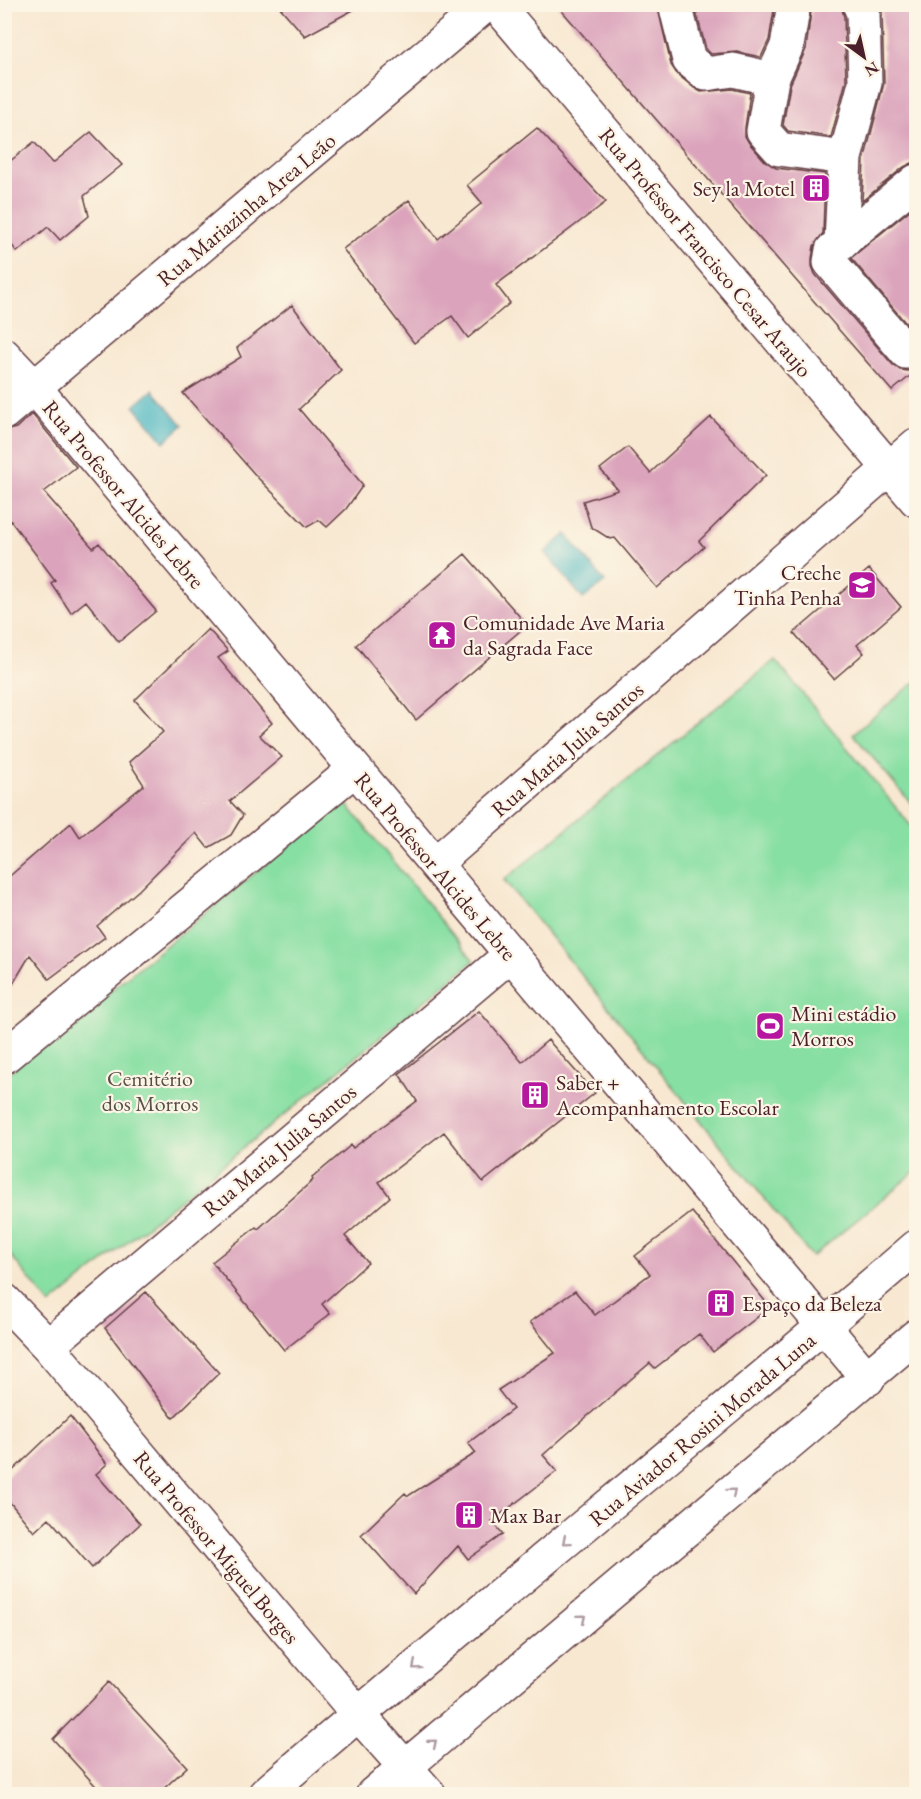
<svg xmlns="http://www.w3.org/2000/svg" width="921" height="1799" font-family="'EB Garamond',serif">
<rect width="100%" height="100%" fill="#fcf5e5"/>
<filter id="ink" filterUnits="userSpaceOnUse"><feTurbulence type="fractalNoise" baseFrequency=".0167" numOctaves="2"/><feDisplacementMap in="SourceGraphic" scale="12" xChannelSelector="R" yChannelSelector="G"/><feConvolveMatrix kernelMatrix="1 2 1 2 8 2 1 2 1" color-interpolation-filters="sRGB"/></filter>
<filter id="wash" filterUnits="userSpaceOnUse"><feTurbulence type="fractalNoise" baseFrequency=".008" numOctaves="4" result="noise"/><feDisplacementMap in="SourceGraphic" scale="24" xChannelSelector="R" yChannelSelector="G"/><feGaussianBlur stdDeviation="1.35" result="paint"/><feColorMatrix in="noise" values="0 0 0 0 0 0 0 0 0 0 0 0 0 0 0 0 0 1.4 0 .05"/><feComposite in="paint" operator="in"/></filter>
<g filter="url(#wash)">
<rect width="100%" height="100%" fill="#f8e8d1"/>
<path fill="#87dfa3" stroke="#687f67" stroke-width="1.5" d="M775,660L916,832V1171L812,1257L504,880Z
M916,681V809L853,734Z
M344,801L474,961L50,1305L5,1248V1076Z"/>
<path fill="#47b5c2" stroke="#486a76" stroke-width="1.5" d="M153,390L183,425L164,442L134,406Z
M566,534L605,582L583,599L545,552Z"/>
<g id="blocks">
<path fill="#dba4bc" d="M277,4H364L305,36Z
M556,4H657L671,65L677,74L694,88L701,92L732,89L750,93L745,128V136L749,143L765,161L776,168L825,174L823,233L814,246L812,259V266L815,274L892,364L900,370L908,371L916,367V371L892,391Z
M694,4H775L769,40L761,57L737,52L711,54L706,49Z
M812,4H841L844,17L846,81L831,137L788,131L783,125L790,85L806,49Z
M880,4H916V163H912L904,167L862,201L864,161L884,83L882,12Z
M537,128L606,202L496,285L510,303L468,338L452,316L414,343L343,249L409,200L438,239L482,203L467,185Z
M91,132L122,165L84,196L89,216L60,240L48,227L17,252L4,235V166L34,142L53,163Z
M916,205V326L909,327L851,258Z
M292,305L341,370L299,409L363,485L346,509L327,527L319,520L307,527L258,478L183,393L241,357L237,348Z
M32,414L76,467L44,492L93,548L99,543L156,611L119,642L86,601L71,613L51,583L55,580L4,512V431L16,428Z
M711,417L766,475L699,541L704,547L657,588L615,538L610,539L591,527L583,501L618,490L600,469L628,447L650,473Z
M465,554L527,625L416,720L356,645Z
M869,569L901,607L857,645L864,653L834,679L794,633Z
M208,629L228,651L218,658L272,723L259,735L282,757L230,801L243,815L231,835L208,848L196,833L139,890L97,926L105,937L49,979L30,955L4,999V881L71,823L80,837L144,785L129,762L163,732L135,700Z
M479,1011L522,1062L548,1040L595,1093L483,1182L444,1132L379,1182L390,1197L345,1236L368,1263L322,1304L330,1314L284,1350L212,1262L256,1227L258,1229L313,1180L312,1178L351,1145L353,1148L417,1101L399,1074Z
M692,1212L770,1307L713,1352L699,1334L655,1368L650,1363L577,1425L543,1455L557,1471L492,1521L503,1534L468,1559L458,1546L414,1594L361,1535L405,1493L408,1496L476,1453L468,1443L513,1409L498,1390L555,1353L530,1322L575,1291L595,1315L650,1274L635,1256Z
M146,1292L219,1373L173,1418L105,1328Z
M70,1416L107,1464L96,1474L140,1524L92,1568L49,1518L34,1532L4,1495V1479Z
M109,1682L187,1767L158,1794H103L53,1739Z"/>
</g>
</g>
<g filter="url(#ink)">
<use href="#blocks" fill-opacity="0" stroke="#643d44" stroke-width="1.5"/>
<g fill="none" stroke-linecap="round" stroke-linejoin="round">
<g stroke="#643d44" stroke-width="36">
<path id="minor" d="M496,4L916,500
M675,4L689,60L706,74L733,70L772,79
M794,4L787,46L772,79L763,131L779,149L845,158L841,243
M845,158L865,83L863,13L859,4
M916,181L832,250L830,262L906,352L916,344
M4,355L35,388L868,1379
M4,413L487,4
M435,864L916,445
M4,1057L355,769
M4,1300L48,1346L358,1714L429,1794
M48,1346L510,955
M265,1794C479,1609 702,1432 916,1247
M373,1794L916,1336"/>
</g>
<use href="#minor" stroke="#fff" stroke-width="33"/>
</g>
<defs><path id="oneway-chevron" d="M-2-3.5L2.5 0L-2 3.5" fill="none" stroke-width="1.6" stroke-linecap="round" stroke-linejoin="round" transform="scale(1.5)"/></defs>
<g stroke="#ae9aa0">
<use href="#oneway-chevron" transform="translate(732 1492) rotate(-40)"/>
<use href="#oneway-chevron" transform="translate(566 1541) rotate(140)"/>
<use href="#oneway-chevron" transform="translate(582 1618) rotate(-40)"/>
<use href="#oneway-chevron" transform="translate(416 1666) rotate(140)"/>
<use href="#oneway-chevron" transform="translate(433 1743) rotate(-40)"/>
</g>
</g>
<defs>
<g id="building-square" transform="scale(1.5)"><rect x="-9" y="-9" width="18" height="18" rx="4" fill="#b5179e" stroke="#fcf5e5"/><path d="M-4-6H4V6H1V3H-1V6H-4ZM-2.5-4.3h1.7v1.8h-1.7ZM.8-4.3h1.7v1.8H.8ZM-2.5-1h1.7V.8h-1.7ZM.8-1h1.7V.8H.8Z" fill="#fff"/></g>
<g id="school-square" transform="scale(1.5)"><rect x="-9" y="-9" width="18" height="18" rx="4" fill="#b5179e" stroke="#fcf5e5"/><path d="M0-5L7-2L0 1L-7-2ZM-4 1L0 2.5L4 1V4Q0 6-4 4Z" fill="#fff"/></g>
<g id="temple-square" transform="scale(1.5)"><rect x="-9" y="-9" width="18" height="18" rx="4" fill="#b5179e" stroke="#fcf5e5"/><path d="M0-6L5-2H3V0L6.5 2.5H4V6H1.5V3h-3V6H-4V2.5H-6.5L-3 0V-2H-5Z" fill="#fff"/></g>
<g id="stadium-square" transform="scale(1.5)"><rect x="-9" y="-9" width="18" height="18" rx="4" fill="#b5179e" stroke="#fcf5e5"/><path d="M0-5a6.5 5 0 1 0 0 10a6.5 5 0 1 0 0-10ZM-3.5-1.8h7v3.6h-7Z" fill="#fff"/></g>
</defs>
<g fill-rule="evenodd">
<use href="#building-square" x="816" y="188"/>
<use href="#school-square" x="862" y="585"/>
<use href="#temple-square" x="442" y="635"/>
<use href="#stadium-square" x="770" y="1026"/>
<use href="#building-square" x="535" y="1095"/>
<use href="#building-square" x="721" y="1303"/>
<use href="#building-square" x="469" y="1515"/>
</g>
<g text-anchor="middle" stroke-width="4.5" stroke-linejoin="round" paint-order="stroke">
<g font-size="22" fill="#4a1f2b" stroke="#fcf5e5" text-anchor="start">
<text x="795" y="196" text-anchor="end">Sey la Motel</text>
<text x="841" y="580" text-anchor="end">Creche<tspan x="841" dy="25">Tinha Penha</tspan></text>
<text x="463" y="630">Comunidade Ave Maria<tspan x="463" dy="25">da Sagrada Face</tspan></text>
<text x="791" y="1021">Mini estádio<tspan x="791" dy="25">Morros</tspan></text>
<text x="556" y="1090">Saber +<tspan x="556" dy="25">Acompanhamento Escolar</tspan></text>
<text x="742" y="1311">Espaço da Beleza</text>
<text x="490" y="1523">Max Bar</text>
</g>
<g font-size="22" fill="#4a1f2b" stroke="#fcf5e5">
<text transform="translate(246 209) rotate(-40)" y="8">Rua Mariazinha Area Leão</text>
<text transform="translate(706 252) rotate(50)" y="8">Rua Professor Francisco Cesar Araujo</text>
<text transform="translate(124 494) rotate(50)" y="8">Rua Professor Alcides Lebre</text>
<text transform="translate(567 749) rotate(-41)" y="8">Rua Maria Julia Santos</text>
<text transform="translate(436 866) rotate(50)" y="8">Rua Professor Alcides Lebre</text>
<text transform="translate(279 1150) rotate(-40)" y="8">Rua Maria Julia Santos</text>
<text transform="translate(702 1429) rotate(-40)" y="8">Rua Aviador Rosini Morada Luna</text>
<text transform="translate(217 1547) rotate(50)" y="8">Rua Professor Miguel Borges</text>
</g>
<g font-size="22" fill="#594f49" stroke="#fcf5e5">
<text x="150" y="1086">Cemitério<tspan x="150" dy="25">dos Morros</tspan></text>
</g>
</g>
<rect width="921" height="1799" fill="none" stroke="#fcf5e5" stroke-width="24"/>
<g transform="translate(864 57) rotate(147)" stroke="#fcf5e5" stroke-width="4.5" paint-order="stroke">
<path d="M0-4.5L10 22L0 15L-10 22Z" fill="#4a1f2b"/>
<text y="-9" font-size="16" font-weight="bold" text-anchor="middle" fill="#4a1f2b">N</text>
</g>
</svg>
